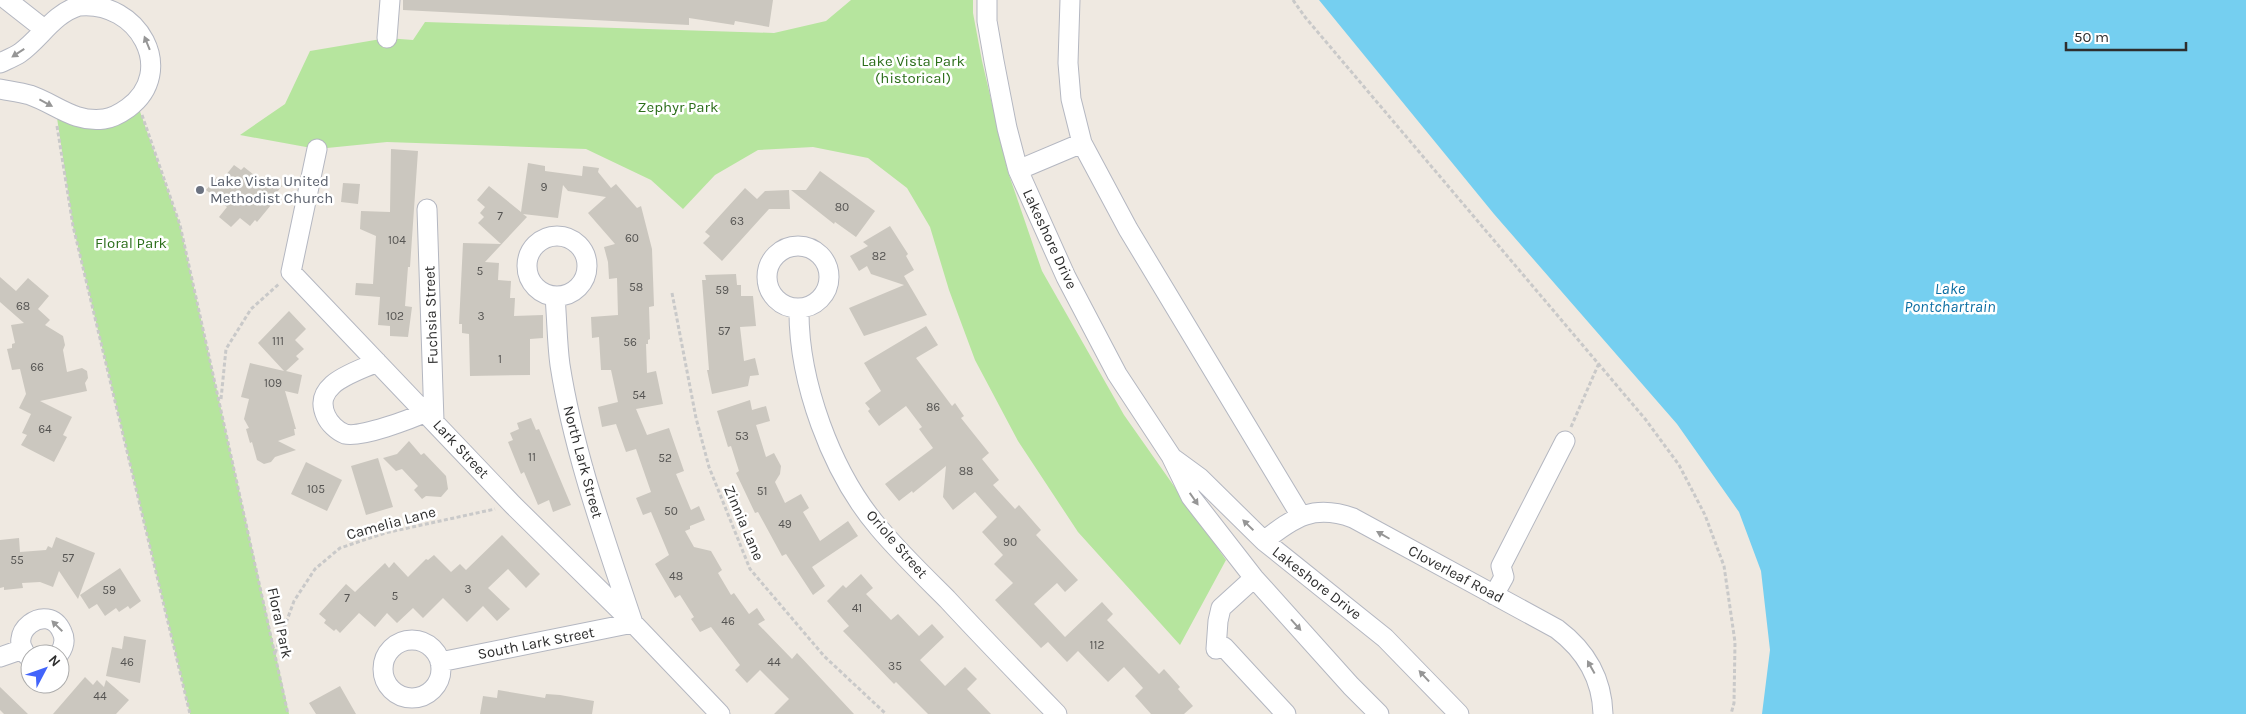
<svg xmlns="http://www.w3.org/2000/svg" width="2246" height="714" font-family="Karla,sans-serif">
<rect width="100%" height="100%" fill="#efe9e1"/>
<path fill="#b6e59e" d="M851,0H973V13L982,61L1008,172L1042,271L1124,415L1226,560L1180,645L1078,532L1018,441L975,360L949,290L930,227L907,188L868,158L813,147L758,150L715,175L683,209L651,180L586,149L387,142L317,149L240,135L285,104L310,51L387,38L413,40L425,22L774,33L826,21Z
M137,103L180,225L289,714H190L73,226L56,111L70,117Z"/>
<path fill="#75cff0" d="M1319,0H2246V714H1762L1770,650L1761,571L1739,512L1677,424L1494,214Z"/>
<path fill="#cbc7bf" d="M403,0H773L769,27L735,21L734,25L689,18V25L403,10Z
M391,149L418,151L410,267H408L405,306L412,307L408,337L390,336V326L378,325L380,297L355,295L356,283L373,284L376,236L360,229L361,211L390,212Z
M528,163L545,166V171L582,176L583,166L599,168L598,172L611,188L616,184L637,208L641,206L652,249L654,306L649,307L650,339L648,340V344H646L647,373L656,371L663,404L636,409L647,435L669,428L684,471L676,474L691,510L699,506L705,520L690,526V529L685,531L694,547L711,551L722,570L718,573L731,595L734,593L749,614L757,608L765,620L758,624L792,659L797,653L854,714H774L789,699L760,670L747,683L735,670L740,665L711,627L700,632L691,619L694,617L680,595L675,598L655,564L669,555L651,512L643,515L636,498L651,492L636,449L626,452L616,424L602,427L598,407L618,402L611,370H601L599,337L592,338L591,317L618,315L617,278L609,279L608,262L604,247L615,244L588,213L606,197L568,191L563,185L558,218L523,214L527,217L485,262L499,263L498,280L511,281L510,298H515L514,316L543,315V338L530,339V375L470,376L469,334L462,333V324H459L463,243L501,244L478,223L484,217L480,213L485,207L477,200L489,186L521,212Z
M234,165L241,170L244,167L263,182L269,175L282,186L273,197L269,203L271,205L257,222L255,220L250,226L240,218L231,227L219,217L227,207L206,190L217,177L221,181Z
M820,171L875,211L856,237L835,222L834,224L791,190H806Z
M343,183L360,184L358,204L341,202Z
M745,188L757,199L765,191L789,190L790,209H769L722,261L703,243L710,236L705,232Z
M890,226L908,254L906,256L914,270L904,276L927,315L864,336L849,308L904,285L871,274L867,266L859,271L850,256L868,246L863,242Z
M736,274L737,285H741V296H753L756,326L740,327L744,361L755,358L759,375L750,376L748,386L712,394L707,370H709L702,280H706L705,275Z
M0,277L16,291L28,278L49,296L38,309L50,320L45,325L63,336L65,345L63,350L67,372L82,368L87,371L88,378L85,383L87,391L40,401L72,417L63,435L67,437L54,462L21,445L27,435L22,433L31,414L19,408L26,394L20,369L12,370L7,349L12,348V344L15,343L11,325L24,323L0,302Z
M289,311L306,329L295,340L304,349L296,356L299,359L286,371L302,375L298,394L285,391L296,429H294L295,435L278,441L296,450L275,457L271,462L264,464L257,460L252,442L250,443L246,429L249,428L244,419L249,399L241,397L250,363L284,371L258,343Z
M926,326L938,345L916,358L952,406L955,403L964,416L961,418L989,453L982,459L999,480L993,485L1015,509L1019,505L1041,530L1036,535L1078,580L1065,592L1057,583L1034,604L1065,637L1102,602L1113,614L1107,620L1159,674L1164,669L1180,687L1178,689L1193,706L1184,714H1151L1135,696L1143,688L1124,667L1108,682L1078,651L1067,662L1048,642L1041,648L1019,625L995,600L1013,583L994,564L1003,555L982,532L997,517L975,492L953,510L943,497L946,466L913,493L912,491L899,501L885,484L933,448L919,429L922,427L906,406L879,426L868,411L870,409L865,403L881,391L864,363Z
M750,400L752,410L766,406L770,421L756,425L766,457L774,453L781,466L780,474L775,482L785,503L801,494L809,508L803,512L820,541L848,521L858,536L812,567L825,586L813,595L786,554L782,556L758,512L755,513L736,473L739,471L731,446L728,447L717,411Z
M531,418L536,430L539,429L571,505L553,512L549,500L538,505L524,472L521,474L508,442L513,440L510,433L519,429L517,423Z
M409,441L421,455L424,453L446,476L448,489L441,497L426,496L422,499L414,490L418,486L402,469L396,471L383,458L397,454Z
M378,458L393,507L366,515L351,466Z
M306,462L342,480L327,511L291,494Z
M502,535L540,574L526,588L508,569L488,588L510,609L497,621L483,606L467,622L443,598L423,618L413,608L397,623L387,613L375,627L359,613L340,633L336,629L334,631L324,623L326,620L319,614L346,584L355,592L385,563L389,568L394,562L408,577L426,559L428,560L434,555L451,572L460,564L466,570Z
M56,537L95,553L78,599L59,571L53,587L40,582L22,583L23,588L4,590V587L0,588V540L19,538L20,552L46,550L48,546L52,548Z
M120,568L141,601L130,609L128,606L119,612L116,608L105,616L97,604L89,609L80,595Z
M861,574L873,588L866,594L891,620L898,614L919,636L932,624L944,637L920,660L945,686L965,667L977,679L967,689L991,714H928L896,682L894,684L843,631L849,626L827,601L843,585L846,588Z
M124,636L146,640L140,683L106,676L112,647L122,649Z
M85,677L93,685L97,680L104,687L106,680L129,700L116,714H53Z
M340,686L356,714H316L309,703Z
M0,687L28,714H4L0,710Z
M498,690L545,698L546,694L560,695L594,701L592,714H480L483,696L497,698Z"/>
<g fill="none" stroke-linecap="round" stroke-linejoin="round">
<g stroke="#b4b7c1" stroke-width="21">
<path id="minor" d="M7,0L44,29
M987,0V21L994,61L1007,128L1018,170L1066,277L1117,374L1171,456L1191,497L1254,578L1351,686L1379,714
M1070,0L1068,63L1071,99L1082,143L1128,229L1301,516
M387,38L390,0
M0,63C6,60 14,57 20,53C41,38 53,14 79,6C138,0 178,71 128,108C121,113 112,118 104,119C74,123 56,104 30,95C20,92 10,91 0,89
M317,149L291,272L513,505L633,623L720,714
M1018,170L1082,143
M427,209L434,421
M527 266a30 30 0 1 1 60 0a30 30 0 1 1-60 0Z
M767 277a31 31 0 1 1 62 0a31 31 0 1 1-62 0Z
M799,308C798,381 831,472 879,528C900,553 924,576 947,599C983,638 1020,676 1057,714
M377,362C357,372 311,383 326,416C329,423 337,431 345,434C361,438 411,419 426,412
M1174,459L1200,478L1264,541L1385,638L1459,714
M1264,541C1294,517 1314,504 1353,518L1557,629C1585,650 1602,678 1603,714
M1254,578L1221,608L1218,621L1216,649L1224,647L1286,714
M1494,595L1504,577L1501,566L1565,441
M383 669a29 29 0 1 1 58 0a29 29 0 1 1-58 0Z
M0,657L23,649
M30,658C1,635 48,599 62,632C66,640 64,647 59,654
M440,662L633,623C605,539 574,454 560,365C557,343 557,319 555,297"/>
</g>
<path stroke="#c9c9c9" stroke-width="3" stroke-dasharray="4 2.5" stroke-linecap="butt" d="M1293,0L1305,17L1646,420L1679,465L1705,515L1724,566L1735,642L1734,703L1731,714
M142,115L180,225L288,714
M57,126L73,226L190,714
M672,293L696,418L709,467L750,569L824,656L886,714
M221,399L226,349L251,309L280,283
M1571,427L1599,363
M275,653L294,601L315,569L340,548L385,533L495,509"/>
<use href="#minor" stroke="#fff" stroke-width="19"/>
</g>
<defs><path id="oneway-solid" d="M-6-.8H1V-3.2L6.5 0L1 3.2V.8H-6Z" transform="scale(1.25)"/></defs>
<g fill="#969696">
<use href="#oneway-solid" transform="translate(147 43) rotate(-112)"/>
<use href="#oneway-solid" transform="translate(18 53) rotate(147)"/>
<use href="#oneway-solid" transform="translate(46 103) rotate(28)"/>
<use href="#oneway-solid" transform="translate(1194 499) rotate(55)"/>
<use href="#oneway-solid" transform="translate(1248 525) rotate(-136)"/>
<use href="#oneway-solid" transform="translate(1383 535) rotate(-150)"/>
<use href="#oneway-solid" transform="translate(1296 625) rotate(48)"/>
<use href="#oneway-solid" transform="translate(57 626) rotate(-135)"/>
<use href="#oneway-solid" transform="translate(1591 667) rotate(-119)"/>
<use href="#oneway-solid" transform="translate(1424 676) rotate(-133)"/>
</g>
<circle fill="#6b7280" stroke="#fff" stroke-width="2" cx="200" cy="190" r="5"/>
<g text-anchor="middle" stroke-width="5" stroke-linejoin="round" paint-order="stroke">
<g font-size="12" fill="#555452">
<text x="544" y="191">9</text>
<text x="842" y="211">80</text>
<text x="500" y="220">7</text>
<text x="737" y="225">63</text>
<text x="632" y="242">60</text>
<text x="397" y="244">104</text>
<text x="879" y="260">82</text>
<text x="480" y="275">5</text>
<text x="636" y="291">58</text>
<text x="722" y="294">59</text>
<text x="23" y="310">68</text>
<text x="395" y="320">102</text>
<text x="481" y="320">3</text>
<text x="724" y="335">57</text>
<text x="278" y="345">111</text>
<text x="630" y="346">56</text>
<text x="500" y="363">1</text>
<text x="37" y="371">66</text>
<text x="273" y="387">109</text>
<text x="639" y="399">54</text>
<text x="933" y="411">86</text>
<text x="45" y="433">64</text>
<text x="742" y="440">53</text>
<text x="532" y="461">11</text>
<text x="665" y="462">52</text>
<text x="966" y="475">88</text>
<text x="316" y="493">105</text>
<text x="762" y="495">51</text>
<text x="671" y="515">50</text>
<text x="785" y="528">49</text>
<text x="1010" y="546">90</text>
<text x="68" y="562">57</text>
<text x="17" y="564">55</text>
<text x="676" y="580">48</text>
<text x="468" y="593">3</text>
<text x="109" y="594">59</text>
<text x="395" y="600">5</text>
<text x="347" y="602">7</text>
<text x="857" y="612">41</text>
<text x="728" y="625">46</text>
<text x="1097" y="649">112</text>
<text x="127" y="666">46</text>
<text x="774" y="666">44</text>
<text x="895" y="670">35</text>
<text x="100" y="700">44</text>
</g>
<g font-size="15" fill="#2c6e1b" stroke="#fff">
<text x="913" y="66">Lake Vista Park<tspan x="913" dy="17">(historical)</tspan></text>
<text x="678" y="112">Zephyr Park</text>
<text x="131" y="248">Floral Park</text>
</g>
<g font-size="15" fill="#5b616d" stroke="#fff" text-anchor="start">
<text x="210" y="186">Lake Vista United<tspan x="210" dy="17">Methodist Church</tspan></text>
</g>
<g font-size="15" fill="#2e2e2e" stroke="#fff">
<text transform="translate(1050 239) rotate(65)" y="5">Lakeshore Drive</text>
<text transform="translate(431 315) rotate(-92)" y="5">Fuchsia Street</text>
<text transform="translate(461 449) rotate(47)" y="5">Lark Street</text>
<text transform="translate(583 462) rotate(75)" y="5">North Lark Street</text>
<text transform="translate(391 523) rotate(-15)" y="5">Camelia Lane</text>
<text transform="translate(744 523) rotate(67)" y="5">Zinnia Lane</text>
<text transform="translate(897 544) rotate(49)" y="5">Oriole Street</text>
<text transform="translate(1456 574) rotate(28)" y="5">Cloverleaf Road</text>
<text transform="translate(1317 583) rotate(38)" y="5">Lakeshore Drive</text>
<text transform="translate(280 623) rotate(78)" y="5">Floral Park</text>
<text transform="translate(536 643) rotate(-11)" y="5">South Lark Street</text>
</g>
<g font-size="16" font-style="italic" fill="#0d6fa3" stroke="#fff">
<text x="1950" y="294">Lake<tspan x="1950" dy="18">Pontchartrain</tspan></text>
</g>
</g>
<g transform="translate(45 669) rotate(49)"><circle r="24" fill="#ffffff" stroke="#ababab"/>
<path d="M0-4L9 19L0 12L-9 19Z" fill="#4264fb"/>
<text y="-8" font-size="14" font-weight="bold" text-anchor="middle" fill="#2e2e2e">N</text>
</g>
<path d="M2066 42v8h120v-8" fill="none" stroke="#2e2e2e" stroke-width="2.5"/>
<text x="2074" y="42" font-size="15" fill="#2e2e2e" stroke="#ffffff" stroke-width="4" paint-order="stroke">50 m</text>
</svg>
